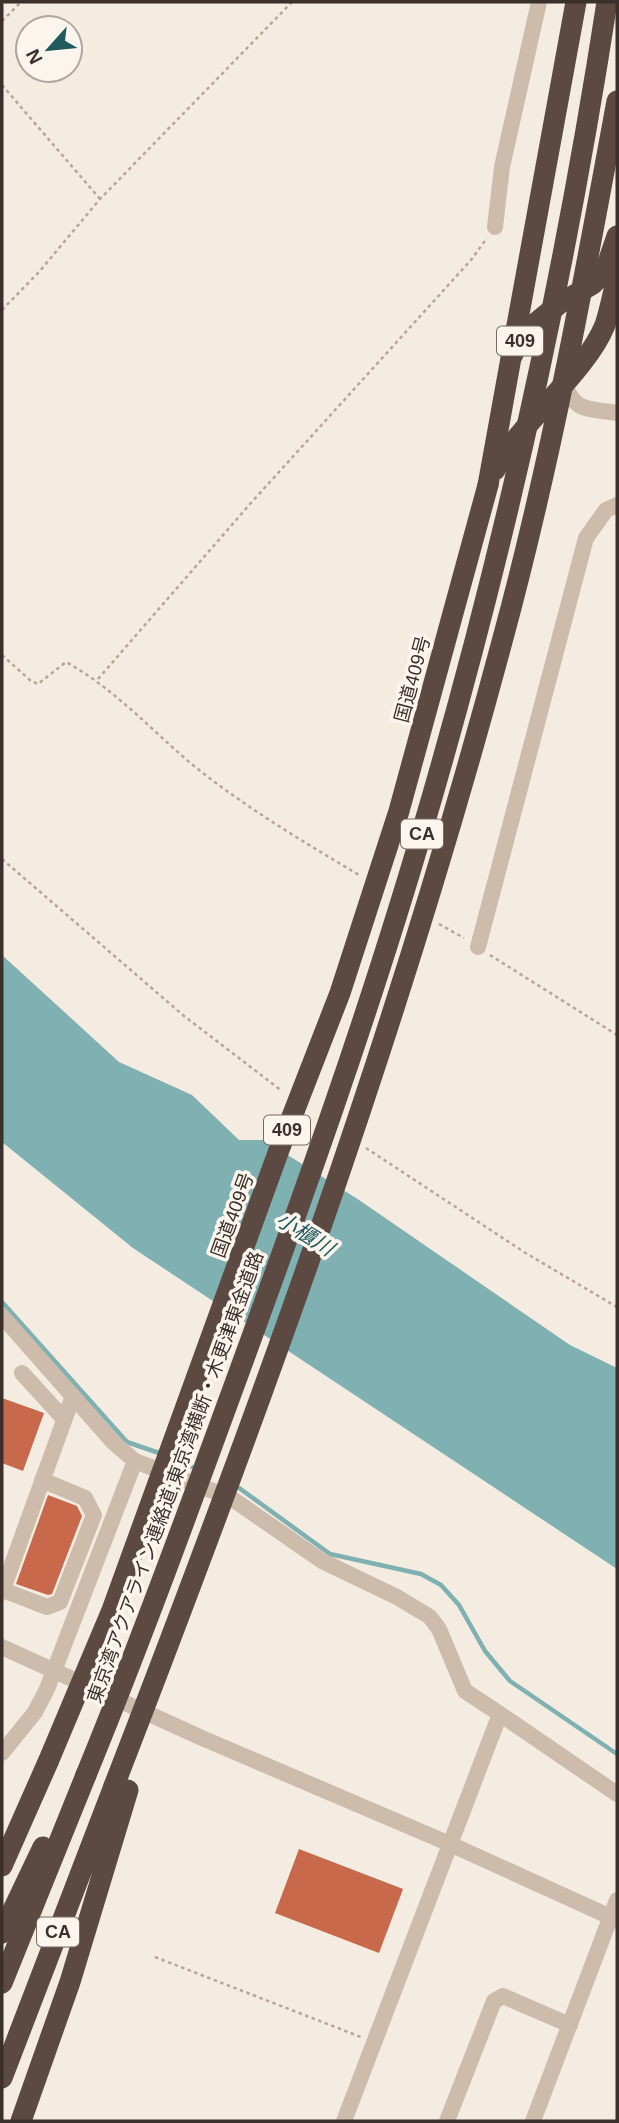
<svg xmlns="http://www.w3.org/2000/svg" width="619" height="2123" font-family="Helvetica,'Noto Sans JP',sans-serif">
<rect width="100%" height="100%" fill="#f4ebe1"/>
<path fill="#7fb0b2" d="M2,955L119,1062L192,1095L239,1140H264L359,1200L570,1345L617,1368V1569L133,1248L2,1142Z"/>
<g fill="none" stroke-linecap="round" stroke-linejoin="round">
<path stroke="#7fb0b2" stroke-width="4.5" d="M2,1302L127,1442L162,1454
M173,1459L197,1469
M235,1485L330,1554L421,1574L441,1585L459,1605L485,1651L510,1681L617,1754"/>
</g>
<path fill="#c8694b" d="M2,1398L44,1413L23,1471L2,1463Z
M48,1495L77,1506L82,1516L52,1594L48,1595L16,1584Z
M299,1849L403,1889L379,1953L275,1913Z"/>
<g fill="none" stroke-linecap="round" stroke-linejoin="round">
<path stroke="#b9a596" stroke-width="2.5" stroke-dasharray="3.5 3.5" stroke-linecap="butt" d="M2,21L21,2
M2,85L100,199
M2,310L39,272L100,199L292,2
M2,655L31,681L38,684L66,662C115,689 151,730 194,766C245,807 302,841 359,875
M98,679L250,504L471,260L487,238
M2,859L184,1016L282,1091
M439,924L464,938
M490,955L617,1035
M366,1148L524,1252L617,1307
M155,1957L361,2037"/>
<path stroke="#cdbbac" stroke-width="16" d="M495,227L502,167L539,2
M564,382C574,413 588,408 617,413
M478,947L586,538L606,510L617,505
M2,1316L113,1442L135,1461L231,1498L322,1561L397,1597L430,1617L439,1629L465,1691L500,1714L344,2121
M22,1373L64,1419
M3,1590L47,1607L60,1602L94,1515L85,1498L42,1480
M2,1592L73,1396
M2,1647L202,1738L450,1844L617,1920
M500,1714L617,1794
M2,1753L35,1712L47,1689L135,1461
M447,2121L494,2001L503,1996L570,2025
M533,2121L617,1900"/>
<path stroke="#5c4a42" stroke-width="21" d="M511,358L576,2
M495,470C522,420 585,374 605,325C610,310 613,293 617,278
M488,485L511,358L520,340L537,322L559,304L593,284L605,271L617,236
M2,1866L48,1762
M2,1933L43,1847
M2,1983L86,1775
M2,2078L114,1786
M21,2121L70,1982L128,1790"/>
<path stroke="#5c4a42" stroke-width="21" d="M48,1762L112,1610L279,1150L340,993L399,811L488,485
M86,1775C140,1643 189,1509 238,1375C304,1194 369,1013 423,828C503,557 564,281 607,2
M114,1786C260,1409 399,1029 503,638C551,461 584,281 617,101"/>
</g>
<g text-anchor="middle" stroke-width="7" stroke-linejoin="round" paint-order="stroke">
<g fill="#fbf5ee" stroke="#756b66" stroke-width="2">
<rect x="497" y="326.5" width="46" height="29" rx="5"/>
<rect x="401" y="819.5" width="42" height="29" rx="5"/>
<rect x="264" y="1115.5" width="46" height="29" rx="5"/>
<rect x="37" y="1917.5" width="42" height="29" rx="5"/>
</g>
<g font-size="18" font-weight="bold" fill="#3b302b">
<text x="520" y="347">409</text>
<text x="422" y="840">CA</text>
<text x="287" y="1136">409</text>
<text x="58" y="1938">CA</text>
</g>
<g font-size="19" fill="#3b302b" stroke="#fbf5ee">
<text transform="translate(412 679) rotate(-75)" y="7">国道409号</text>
<text transform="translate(232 1215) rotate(-70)" y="7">国道409号</text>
<text transform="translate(175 1477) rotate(-70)" y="7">東京湾アクアライン連絡道;東京湾横断・木更津東金道路</text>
</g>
<g font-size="21" font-style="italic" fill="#1f5a5e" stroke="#fbf5ee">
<text transform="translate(305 1234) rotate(32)" y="7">小櫃川</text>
</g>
</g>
<rect width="619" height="2123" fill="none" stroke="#3b302b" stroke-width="7"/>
<g transform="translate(49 49) rotate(243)"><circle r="33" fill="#fbf5ee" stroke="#aea6a0" stroke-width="2"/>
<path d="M0-5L12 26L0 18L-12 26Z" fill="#1f5a5e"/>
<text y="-10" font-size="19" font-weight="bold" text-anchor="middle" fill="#3b302b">N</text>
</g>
</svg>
